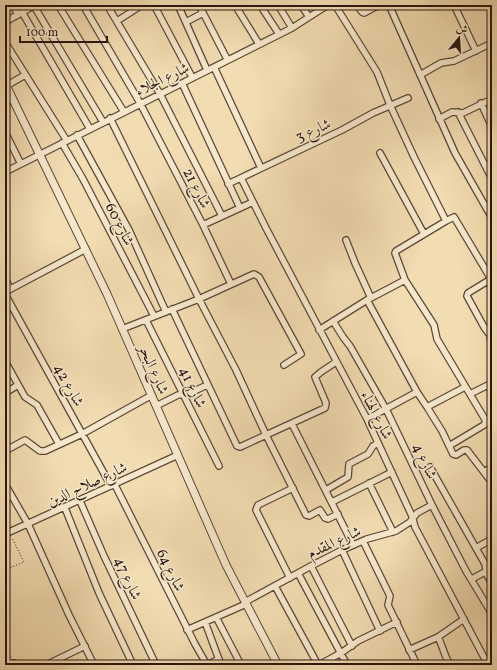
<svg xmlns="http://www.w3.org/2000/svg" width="497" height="670" font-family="Vollkorn,Amiri,serif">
<rect width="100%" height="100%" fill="#f2dcb1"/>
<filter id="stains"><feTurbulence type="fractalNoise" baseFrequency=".005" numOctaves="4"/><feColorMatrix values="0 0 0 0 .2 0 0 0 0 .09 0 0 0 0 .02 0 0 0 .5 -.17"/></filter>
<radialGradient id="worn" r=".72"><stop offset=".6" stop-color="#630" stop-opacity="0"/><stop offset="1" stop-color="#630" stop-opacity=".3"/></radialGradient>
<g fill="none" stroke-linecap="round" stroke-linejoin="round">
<g stroke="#5b4838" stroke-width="8">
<path id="minor" d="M13,5L18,15
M58,5L124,112
M83,5L140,103L203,225L231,284
M107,5L160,94L222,216
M154,5L192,77
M178,5L207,70
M199,5L227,59
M235,5L259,44
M260,5L279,34
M278,5L292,28
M301,5L309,17
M335,5L377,72L390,105L414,157L446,221
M357,5L362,12L364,13L379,5
M389,5L455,153L492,218
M454,5L476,51
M490,5L492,10
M34,6L103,122
M22,12L90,129
M117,21L142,5
M5,22L35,5
M186,22L203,13
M5,42L67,141
M214,67L261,168
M420,75L441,63L454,61L492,43
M182,83L240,208
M6,86L25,75
M481,103L492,127
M458,112L492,179
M110,118L199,299L236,370L266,435L240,447L237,446L172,309
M439,119L452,112L463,113L492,99
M5,132L21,164
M77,135L129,230L166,312
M62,143L83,179L154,316
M380,153L424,234
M5,172L292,28L328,5
M241,178L266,228L367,419L412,516L415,527L488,665
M228,184L342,130L373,113L408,98
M203,225L253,202
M346,240L355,263L371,298
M5,278L10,289
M491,279L468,293L467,296L484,327L490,335L492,349
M405,280L367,300L417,392L427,407L442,431L453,454L456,455L464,450H467L490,480
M488,281L492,288
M5,292L86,249
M5,294L111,486
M146,320L219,466
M333,321L343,337L350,346L386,409L432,505L466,571L492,614
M122,329L199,299L254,274L259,277L301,354L284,365
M319,330L367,300
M5,361L25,397L37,405L59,444
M336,362L321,372L315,377L326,403L325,408L266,435L306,515L309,516L320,510L325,518L328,519L338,514
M492,366L491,369L492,371
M488,385L492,393
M5,393L18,385
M470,394L492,383
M156,406L178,395L188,394L207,385
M427,407L465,387
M367,419L417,392
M292,424L353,545
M449,446L484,425L486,421L437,339L434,325L405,280L395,253L396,251L446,221L454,217L491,279L492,278
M5,451L25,440L40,451H45L82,434L152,395
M430,467L485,564L487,575L492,584
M484,472L492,467
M369,483L393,532
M5,484L28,524L69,615L94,665
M115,485L195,644L207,665
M326,490L348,477L349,464L368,454L373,446L378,443
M80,501L104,556L156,665
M332,502L392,472
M65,508L99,593L133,665
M5,534L178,455
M363,541L390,596L388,605L417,665
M476,548L492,539
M342,550L380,631
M311,566L352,646
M298,573L347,665
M290,578L256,510L258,505L293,488
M472,579L492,568
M275,586L318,665
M245,602L311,566L342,550L367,539L396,531L410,522L417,513L432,505
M216,617L241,665
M205,622L221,665
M187,630L246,604
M438,637C443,647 444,655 450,665
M409,650L438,637L464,619
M8,665L14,663V665
M46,665L85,646
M207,665L219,659
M247,665H249
M319,665L341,653L358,641L397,622"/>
</g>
<g stroke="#5b4838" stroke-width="9">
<path id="tertiary" d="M5,83L107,294L226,565L278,665"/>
</g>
<path stroke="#29160f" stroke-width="1" stroke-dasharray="1 2" stroke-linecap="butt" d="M5,570L24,562L12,538
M5,646L11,658"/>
<use href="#minor" stroke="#f7e8cc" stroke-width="5.5"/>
<use href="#tertiary" stroke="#f7e8cc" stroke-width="7"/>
</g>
<g text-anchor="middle" stroke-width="3" stroke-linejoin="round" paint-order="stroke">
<g font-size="15" fill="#29160f" stroke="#f7e8cc">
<text transform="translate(162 79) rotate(-26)" y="5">شارع الجلاء</text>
<text transform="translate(313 130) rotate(-24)" y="5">شارع 3</text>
<text transform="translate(197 188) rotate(63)" y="5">شارع 21</text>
<text transform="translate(120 224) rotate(63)" y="5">شارع 60</text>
<text transform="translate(154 369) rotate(66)" y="5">شارع البحر</text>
<text transform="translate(69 385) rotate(61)" y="5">شارع 42</text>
<text transform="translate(193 387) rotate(64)" y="5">شارع 41</text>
<text transform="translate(377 415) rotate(63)" y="5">شارع الهناء</text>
<text transform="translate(425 461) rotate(64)" y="5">شارع 4</text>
<text transform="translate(87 484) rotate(-25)" y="5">شارع صلاح الدين</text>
<text transform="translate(334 542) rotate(-25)" y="5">شارع المقدم</text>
<text transform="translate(171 570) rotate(64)" y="5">شارع 64</text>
<text transform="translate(128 578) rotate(65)" y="5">شارع 47</text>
</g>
</g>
<rect width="497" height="670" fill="none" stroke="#f2dcb1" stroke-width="20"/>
<rect x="6" y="6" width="485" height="658" fill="none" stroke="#29160f" stroke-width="2"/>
<rect x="10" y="10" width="477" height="650" fill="none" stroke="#29160f"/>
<g transform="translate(459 38) rotate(18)" stroke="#f7e8cc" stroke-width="3" paint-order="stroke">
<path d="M0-3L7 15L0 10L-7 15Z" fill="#29160f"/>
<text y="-6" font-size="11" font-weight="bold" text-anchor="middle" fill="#29160f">ش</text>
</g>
<path d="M20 36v6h87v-6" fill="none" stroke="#29160f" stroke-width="2"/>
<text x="26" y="36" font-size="12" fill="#29160f" stroke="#f7e8cc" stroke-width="3" paint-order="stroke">100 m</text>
<rect width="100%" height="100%" filter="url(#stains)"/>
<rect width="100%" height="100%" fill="url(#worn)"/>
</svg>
